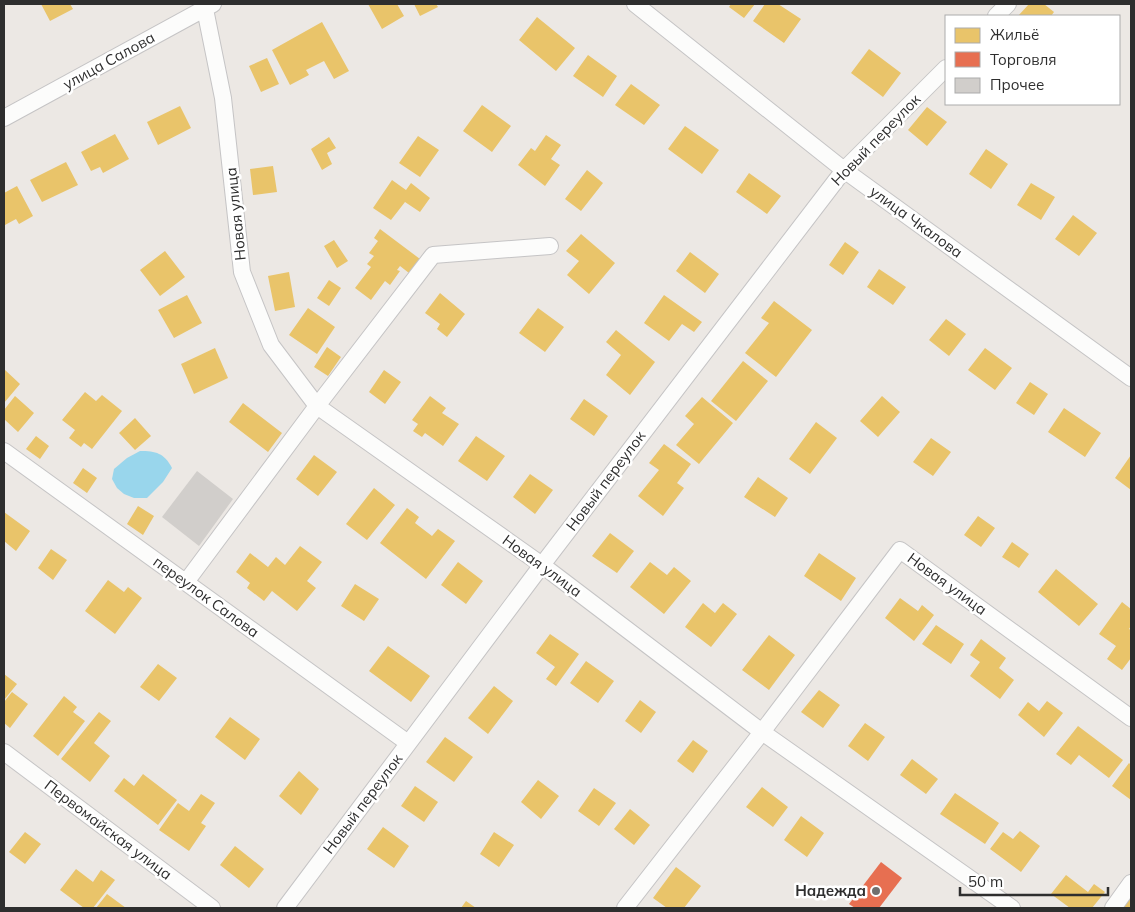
<svg xmlns="http://www.w3.org/2000/svg" width="1135" height="912" font-family="Mulish,sans-serif">
<rect width="100%" height="100%" fill="#ece8e4"/>
<path fill="#99d6ec" d="M140,451C156,451 164,453 172,468L163,482L147,498H134L124,494L117,488L112,479L114,469L127,458Z"/>
<path fill="#e9c46a" d="M41,4H70L73,9L50,21Z
M368,4H397L404,16L382,29Z
M414,4H436L438,7L420,16Z
M731,4H755L744,18L729,7Z
M765,4H778L801,19L784,43L753,21Z
M1029,4H1044L1054,12L1051,16H1018Z
M537,17L575,48L556,71L519,40Z
M322,22L349,71L334,79L324,61L306,70L309,75L290,85L272,50Z
M869,49L901,73L883,97L851,73Z
M588,55L617,76L603,97L573,76Z
M267,58L279,84L261,92L249,66Z
M631,84L660,105L644,125L615,105Z
M482,105L511,126L492,152L463,131Z
M180,106L191,128L158,145L147,122Z
M927,107L947,122L927,146L908,130Z
M685,126L719,150L702,174L668,149Z
M115,134L129,159L103,173L100,167L91,171L81,152Z
M546,135L561,145L551,159L560,165L545,186L518,165L531,148L535,151Z
M418,136L439,150L420,177L399,163Z
M329,137L336,148L327,153L332,164L322,170L311,149Z
M986,149L1008,164L991,189L969,174Z
M66,162L78,185L42,202L30,180Z
M273,166L277,192L253,195L250,169Z
M587,170L603,183L581,211L565,199Z
M749,173L781,196L767,214L736,192Z
M392,180L406,190L411,183L430,198L420,212L405,202L391,220L373,208Z
M1031,183L1055,197L1041,220L1017,205Z
M17,186L33,216L19,224L16,219L5,225L4,223V193Z
M1073,215L1097,233L1079,256L1055,239Z
M380,229L420,259L409,273L400,266L397,270L400,271L390,285L385,281L371,300L355,288L371,267L367,264L374,256L369,253L378,241L374,238Z
M581,234L615,263L589,294L567,275L579,261L566,251Z
M334,240L348,261L337,268L324,246Z
M845,242L859,252L843,275L829,265Z
M165,251L185,277L160,296L140,270Z
M690,252L719,274L705,293L676,271Z
M879,269L906,287L893,305L867,287Z
M289,272L295,307L275,311L268,276Z
M329,280L341,288L329,306L317,298Z
M440,293L465,314L447,337L437,329L440,324L425,313Z
M187,295L202,323L174,338L158,310Z
M664,295L702,322L694,332L682,324L669,341L644,323Z
M774,301L812,330L776,377L745,353L769,323L761,318Z
M308,308L335,327L317,354L289,335Z
M538,308L564,327L545,352L519,333Z
M946,319L966,334L949,356L929,340Z
M616,330L655,362L630,395L606,375L621,355L606,342Z
M327,347L341,357L328,376L314,367Z
M215,348L228,378L194,394L181,364Z
M985,348L1012,368L995,390L968,370Z
M743,361L768,381L736,421L711,401Z
M4,369L20,384L4,403Z
M384,370L401,382L385,404L369,392Z
M1030,382L1048,394L1034,415L1016,403Z
M85,392L96,401L102,395L122,411L92,449L84,443L81,447L69,438L75,430L62,420Z
M15,396L34,413L18,432L4,419V410Z
M430,396L446,408L442,413L459,424L443,446L425,433L422,437L413,431L418,424L412,420Z
M882,396L900,412L878,437L860,421Z
M702,397L733,423L699,464L676,445L694,424L685,416Z
M584,399L608,416L594,436L570,419Z
M243,403L282,433L268,452L229,422Z
M1064,408L1101,433L1085,457L1048,432Z
M135,418L151,436L135,450L119,433Z
M816,422L837,438L810,474L789,459Z
M36,436L49,446L40,459L26,449Z
M476,436L505,456L487,481L458,461Z
M931,438L951,452L933,476L913,462Z
M664,444L691,464L677,483L684,488L663,516L638,496L659,470L649,463Z
M314,455L337,472L318,496L296,479Z
M1131,455V490L1115,478Z
M83,468L97,478L87,493L73,483Z
M530,474L553,490L535,514L513,497Z
M758,477L788,498L775,517L744,497Z
M374,488L395,505L367,540L346,524Z
M138,506L154,516L143,535L127,524Z
M407,508L419,517L415,523L432,536L438,529L455,541L426,579L380,543Z
M4,512L30,531L16,551L4,541Z
M978,516L995,528L981,547L964,535Z
M610,533L634,551L617,573L592,556Z
M1012,542L1029,554L1019,568L1002,557Z
M300,546L322,562L307,581L316,588L297,611L272,591L264,601L247,588L250,583L236,572L250,553L268,567L276,557L285,565Z
M51,549L67,560L53,580L38,568Z
M819,553L856,578L841,601L804,576Z
M458,562L483,581L466,604L441,585Z
M650,562L667,575L674,567L691,581L664,614L630,587Z
M1056,569L1098,604L1079,626L1038,592Z
M108,580L124,592L128,587L142,598L115,634L85,611Z
M355,584L379,599L364,621L341,606Z
M900,598L918,611L922,605L934,615L914,641L885,618Z
M1122,602L1131,609V626L1129,629L1131,630V658L1122,670L1107,659L1116,646L1099,634Z
M703,603L715,613L723,603L737,614L711,647L685,627Z
M936,625L964,644L951,664L922,644Z
M550,634L579,654L556,686L546,679L555,667L536,653Z
M769,635L795,655L769,690L742,670Z
M981,639L1006,658L999,668L1014,680L1000,699L970,676L980,662L970,655Z
M388,646L430,676L411,702L369,671Z
M586,661L614,681L598,703L570,683Z
M158,664L177,678L159,701L140,687Z
M4,674L17,684L4,700Z
M494,686L513,701L488,734L468,718Z
M819,690L840,705L823,728L801,712Z
M12,692L28,704L10,728L4,723V702Z
M64,696L77,707L73,712L85,721L58,756L33,736Z
M640,700L656,712L641,733L625,721Z
M1047,701L1063,713L1044,737L1018,715L1028,702L1039,711Z
M99,712L111,721L94,743L110,756L90,782L61,759Z
M230,717L260,739L245,760L215,737Z
M865,723L885,737L868,761L848,746Z
M1078,726L1123,760L1109,778L1079,755L1071,765L1056,754Z
M445,737L473,757L454,782L426,762Z
M693,740L708,751L693,773L677,761Z
M912,759L938,779L926,794L900,775Z
M1129,763L1131,765V800L1112,786Z
M299,771L319,789L301,815L279,796Z
M143,774L177,800L158,825L114,791L124,778L134,786Z
M538,780L559,796L541,819L521,802Z
M415,786L438,802L424,822L401,806Z
M762,787L788,807L773,827L746,807Z
M594,788L616,803L599,826L578,811Z
M955,793L999,823L985,844L940,814Z
M201,794L215,803L201,823L206,826L189,851L159,830L178,803L189,811Z
M630,809L650,825L634,845L614,829Z
M801,816L824,833L807,857L784,840Z
M383,827L409,846L394,868L367,849Z
M1020,831L1040,846L1021,872L990,849L1003,832L1013,839Z
M25,832L41,844L25,864L9,852Z
M494,832L514,845L499,867L480,854Z
M235,846L264,869L249,888L220,865Z
M676,867L701,886L684,908H667L653,898Z
M76,869L93,882L101,870L115,880L93,908H84L60,890Z
M1066,875L1088,892L1094,884L1105,892L1092,908H1070L1051,894Z
M107,894L126,908H96Z
M1131,894V908H1121Z
M466,901L476,908H461Z"/>
<path fill="#e76f51" d="M881,862L902,878L879,908H855L849,904Z"/>
<path fill="#d1cecb" d="M197,471L233,499L199,546L162,517Z"/>
<g fill="none" stroke-linecap="round" stroke-linejoin="round">
<g stroke="#c5c4c5" stroke-width="18">
<path id="minor" d="M204,4L223,98L242,272L271,345L317,406L542,565L762,732L1012,908
M635,4L844,170L1131,378
M996,16L1008,4
M4,118L213,4
M4,451L408,743
M186,582L317,406L433,255L550,246
M4,752L212,908
M285,908L542,565L844,170L946,68
M625,908L762,732L900,550L1131,718
M1113,908L1131,883"/>
</g>
<use href="#minor" stroke="#fcfcfb" stroke-width="16"/>
</g>
<circle fill="#706f6e" stroke="#fff" stroke-width="2" cx="876" cy="891" r="5"/>
<g text-anchor="middle" stroke-width="5" stroke-linejoin="round" paint-order="stroke">
<g font-size="15" fill="#2e2e2e" stroke="#fff">
<text transform="translate(109 61) rotate(-29)" y="5">улица Салова</text>
<text transform="translate(876 140) rotate(-46)" y="5">Новый переулок</text>
<text transform="translate(236 214) rotate(-96)" y="5">Новая улица</text>
<text transform="translate(916 222) rotate(36)" y="5">улица Чкалова</text>
<text transform="translate(606 481) rotate(-53)" y="5">Новый переулок</text>
<text transform="translate(542 566) rotate(36)" y="5">Новая улица</text>
<text transform="translate(947 584) rotate(36)" y="5">Новая улица</text>
<text transform="translate(206 597) rotate(36)" y="5">переулок Салова</text>
<text transform="translate(363 804) rotate(-53)" y="5">Новый переулок</text>
<text transform="translate(108 830) rotate(37)" y="5">Первомайская улица</text>
</g>
<g font-size="15" font-weight="bold" fill="#2e2e2e" stroke="#fff" text-anchor="end">
<text x="866" y="896">Надежда</text>
</g>
</g>
<rect width="1135" height="912" fill="none" stroke="#2e2e2e" stroke-width="10"/>
<rect x="945" y="15" width="175" height="90" fill="#ffffff" stroke="#ababab"/>
<rect x="955" y="28" width="25" height="15" fill="#e9c46a" stroke="#ababab"/>
<text x="990" y="40" font-size="15" fill="#2e2e2e">Жильё</text>
<rect x="955" y="52" width="25" height="15" fill="#e76f51" stroke="#ababab"/>
<text x="990" y="65" font-size="15" fill="#2e2e2e">Торговля</text>
<rect x="955" y="78" width="25" height="15" fill="#d1cecb" stroke="#ababab"/>
<text x="990" y="90" font-size="15" fill="#2e2e2e">Прочее</text>
<path d="M960 887v8h148v-8" fill="none" stroke="#2e2e2e" stroke-width="2.5"/>
<text x="968" y="887" font-size="15" fill="#2e2e2e" stroke="#ffffff" stroke-width="4" paint-order="stroke">50 m</text>
</svg>
